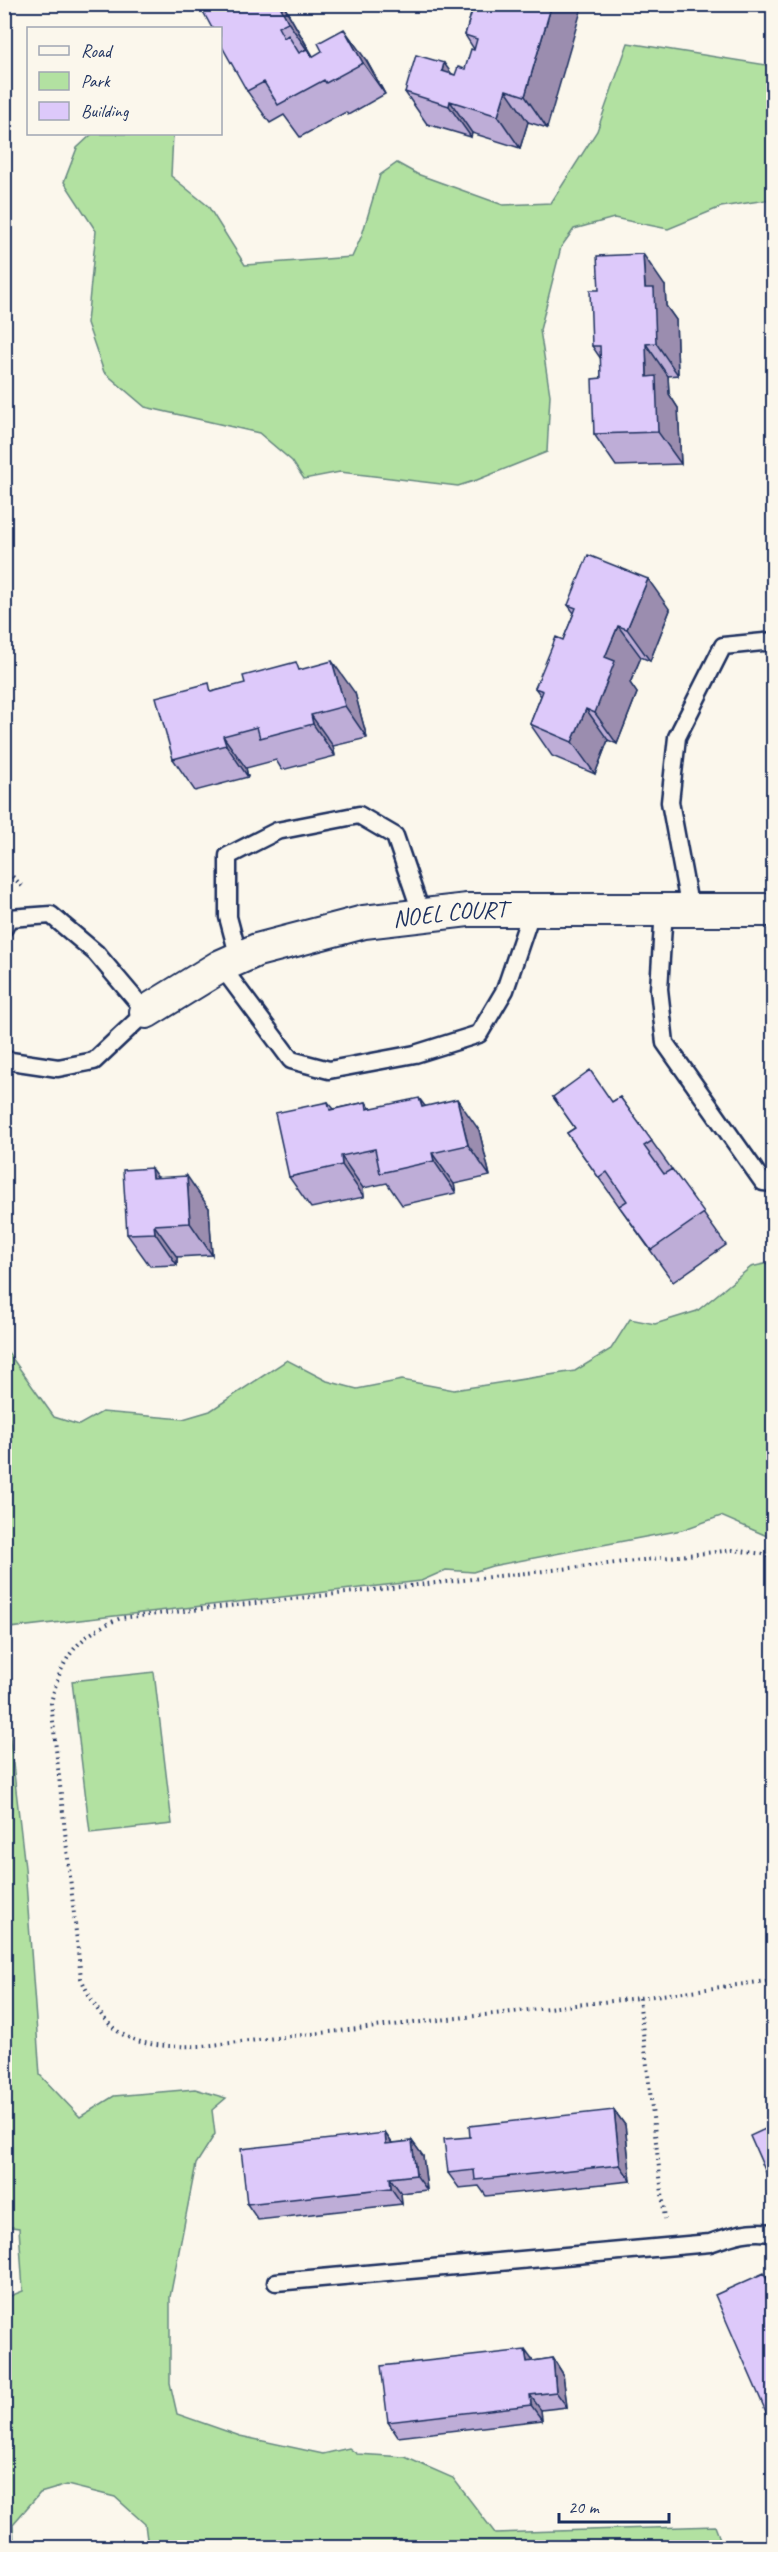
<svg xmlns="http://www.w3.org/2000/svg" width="778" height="2552" font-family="Caveat,sans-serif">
<rect width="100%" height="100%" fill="#fbf7ec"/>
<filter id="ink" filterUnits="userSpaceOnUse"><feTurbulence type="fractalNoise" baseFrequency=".0167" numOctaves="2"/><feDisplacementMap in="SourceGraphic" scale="12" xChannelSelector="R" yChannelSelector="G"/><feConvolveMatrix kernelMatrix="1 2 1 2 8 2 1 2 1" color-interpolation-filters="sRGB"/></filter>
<g filter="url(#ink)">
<path fill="#b2e1a1" stroke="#668880" stroke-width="1.5" d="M628,43L773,66V199L721,207L668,229L614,218L574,229L561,247L540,330L550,395L547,452L477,480L458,486L340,472L304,479L292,461L259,433L145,407L104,372L87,323L96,231L64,182L77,148L92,134H173L171,176L208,206L245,265L352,257L362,235L380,175L397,163L417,174L503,205L551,203L597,131Z
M773,1262V1541L767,1536L721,1516L682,1530L492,1566L473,1572L446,1570L421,1581L10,1628L7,1712L25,1868L40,2075L80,2117L114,2096L195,2089L226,2098L212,2110L215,2134L196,2164L170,2297V2383L177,2414L240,2436L323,2454L349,2448L357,2454L405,2457L453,2478L495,2533L715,2526L723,2547H148L145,2524L115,2497L67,2485L40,2493L13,2524L14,2547H5V2298L23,2291L19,2228L4,2226L5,1348L54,1417L79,1425L102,1412L183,1419L210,1411L287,1360L327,1381L357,1389L402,1380L454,1390L575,1371L611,1349L630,1319L655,1324L697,1311L751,1267Z
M154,1672L172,1824L90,1833L72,1681Z"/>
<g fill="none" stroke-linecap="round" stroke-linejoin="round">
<g stroke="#1b2f5e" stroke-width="21">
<path id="lane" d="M664,909L659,989L665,1043L763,1182L774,1183
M690,910L670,802L677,737L723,646L774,641
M4,928L9,918L51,915L96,953L146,1012L94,1061L58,1068L4,1060
M239,958L228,917V856L277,831L359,815L395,836L422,915
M221,966L291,1060L329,1070L415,1054L479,1034L505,990L532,910
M276,2282L710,2243C730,2236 752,2228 774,2234"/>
</g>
<g stroke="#1b2f5e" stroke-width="36">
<g id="street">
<path id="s1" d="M146,1012L221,966L257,950L364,922L468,910H774"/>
</g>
</g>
<path stroke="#1b2f5e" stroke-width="4" stroke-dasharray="1.5 4.5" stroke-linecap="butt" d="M4,868L25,889
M774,1559L763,1554L733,1550L121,1618C78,1635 61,1657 51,1703L81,1978C109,2043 137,2048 203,2046L639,1998L774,1980
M639,1998L665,2219"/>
<use href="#lane" stroke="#fbf7ec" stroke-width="16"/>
<use href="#street" stroke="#fbf7ec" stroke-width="32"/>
</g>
<path fill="#beadd7" stroke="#1b2f5e" stroke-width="1.5" d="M474,4L547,128L528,122L520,148L472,133L471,137L427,124L405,92L452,74L455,75L465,69L474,49L465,35Z
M285,8L313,56L366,60L385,94L348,115L346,112L300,137L284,115L270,123L247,91Z
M665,286L666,306L676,320L678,375L668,376L669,394L678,408L681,464L616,466L594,434L601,378V359L592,346Z
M568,605L670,610L650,661L641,657L630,683L637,693L617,744L608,740L595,774L552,756L530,724L541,696L535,688L563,640L574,613Z
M302,670L355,693L367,738L333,746L335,756L282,770L276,760L246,768L248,777L195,791L173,759L215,691Z
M553,1097L612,1102L620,1097L726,1245L673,1282L567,1133L575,1128Z
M328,1102L334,1109L366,1102L370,1108L425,1106L479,1130L490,1176L454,1184L456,1193L402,1205L387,1183L363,1188L364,1197L311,1208L289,1177Z
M158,1177L209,1208L212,1255L177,1257V1265L150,1266L127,1234Z
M614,2110L625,2125L631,2181L486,2196L479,2186L459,2188L448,2173L470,2137Z
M385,2133L392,2143L412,2141L423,2156L427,2190L401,2193L402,2204L258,2220L247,2204Z
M553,2358L563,2374L567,2407L541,2410L542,2420L398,2437L388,2422L533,2361Z"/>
<path fill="#9b8daf" stroke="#1b2f5e" stroke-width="1.5" d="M279,4H282L285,8L310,52L330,81L312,57L288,22Z
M552,4H583L547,128L525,96Z
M344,29L366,60L385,94L363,63Z
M444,63L466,94L442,71Z
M506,90L528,122L520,148L498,116Z
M450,101L472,133L471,137L449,106Z
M643,254L665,286L666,306L676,320L678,375L656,343L645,288Z
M646,344L668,376L669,394L678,408L681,464L658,432L647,377Z
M648,579L670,610L650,661L627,629Z
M618,626L641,657L630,683L637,693L617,744L595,713L605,657Z
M332,661L355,693L367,738L345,706Z
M586,709L608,740L595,774L572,742Z
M311,715L333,746L335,756L313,724Z
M223,736L246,768L248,777L226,745Z
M419,1098L442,1129L422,1107Z
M457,1099L479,1130L490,1176L468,1145Z
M432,1153L454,1184L456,1193L434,1161Z
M341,1156L363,1188L364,1197L342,1165Z
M151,1168L173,1199L152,1178Z
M187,1176L209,1208L212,1255L190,1223Z
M154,1225L177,1257V1265L155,1233Z
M614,2110L625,2125L631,2181L620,2165Z
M385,2133L396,2149L386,2144Z
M412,2141L423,2156L427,2190L416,2175Z
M390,2178L401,2193L402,2204L391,2188Z
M764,2273L774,2286V2295Z
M525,2350L536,2365L527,2362Z
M553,2358L563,2374L567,2407L556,2392Z
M530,2395L541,2410L542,2420L531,2405Z"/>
<path fill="#ddc9fa" stroke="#1b2f5e" stroke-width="1.5" d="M199,4H279L288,22L278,27L284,38L288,35L299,53L307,49L312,57L322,51L318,43L344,29L363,63L326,83L324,80L278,105L264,82L247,91L220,43V28H212Z
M474,4H552L525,96L506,90L498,116L450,101L449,106L405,92L416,55L444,63L442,71L455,75L458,67L465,69L471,49L474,50L477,39L465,35Z
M643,254L645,288H654L656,343L646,344L647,377L656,376L658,432L594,434L592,379L601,378L600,346H592L590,290H599L597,256Z
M588,555L648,579L627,629L618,626L605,657L615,661L595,713L586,709L572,742L530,724L543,691L535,688L556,637L563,640L576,608L568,605Z
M332,661L345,706L311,715L313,724L260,738L257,727L223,736L226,745L173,759L156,697L209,683L211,692L245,683L243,676L296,662L299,670Z
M590,1070L612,1102L620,1097L652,1141L644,1146L664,1174L672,1169L704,1213L651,1250L619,1206L627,1201L607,1172L599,1178L567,1133L575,1128L553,1097Z
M419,1098L422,1107L457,1099L468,1145L432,1153L434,1161L380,1173L375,1149L341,1156L342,1165L289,1177L275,1113L328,1102L330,1110L366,1102L367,1109Z
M151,1168L152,1178L187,1176L190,1223L154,1225L155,1233L127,1234L123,1170Z
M614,2110L620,2165L475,2180L474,2170L448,2173L444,2139L470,2137L469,2126Z
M774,2125V2185L772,2186L750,2136Z
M385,2133L386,2144L412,2141L416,2175L390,2178L391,2188L247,2204L241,2149Z
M764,2273L774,2295V2430L715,2295Z
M525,2350L527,2362L553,2358L556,2392L530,2395L531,2405L388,2422L381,2366Z"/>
</g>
<g text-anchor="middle" stroke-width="6" stroke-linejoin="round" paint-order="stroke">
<g font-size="24" fill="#1b2f5e" stroke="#fbf7ec">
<text dy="8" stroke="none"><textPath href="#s1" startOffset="324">NOEL COURT</textPath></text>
</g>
</g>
<rect width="778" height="2552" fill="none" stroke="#fbf7ec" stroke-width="24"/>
<rect x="12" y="12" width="754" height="2528" fill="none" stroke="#1b2f5e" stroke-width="2" filter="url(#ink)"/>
<rect x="27" y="27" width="195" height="108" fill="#fbf7ec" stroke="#a1a7b3" stroke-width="1.5"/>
<rect x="39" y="46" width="30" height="9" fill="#fbf7ec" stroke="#a1a7b3" stroke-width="1.5"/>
<text x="81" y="57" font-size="18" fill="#1b2f5e">Road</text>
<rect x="39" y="72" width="30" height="18" fill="#b2e1a1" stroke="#a1a7b3" stroke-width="1.5"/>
<text x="81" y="87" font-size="18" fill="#1b2f5e">Park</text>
<rect x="39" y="102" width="30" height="18" fill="#ddc9fa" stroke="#a1a7b3" stroke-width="1.5"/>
<text x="81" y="117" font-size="18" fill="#1b2f5e">Building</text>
<path d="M559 2513v9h110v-9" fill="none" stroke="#1b2f5e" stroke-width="3"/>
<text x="568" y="2513" font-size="18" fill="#1b2f5e" stroke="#fbf7ec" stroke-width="4.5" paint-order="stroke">20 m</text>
</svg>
